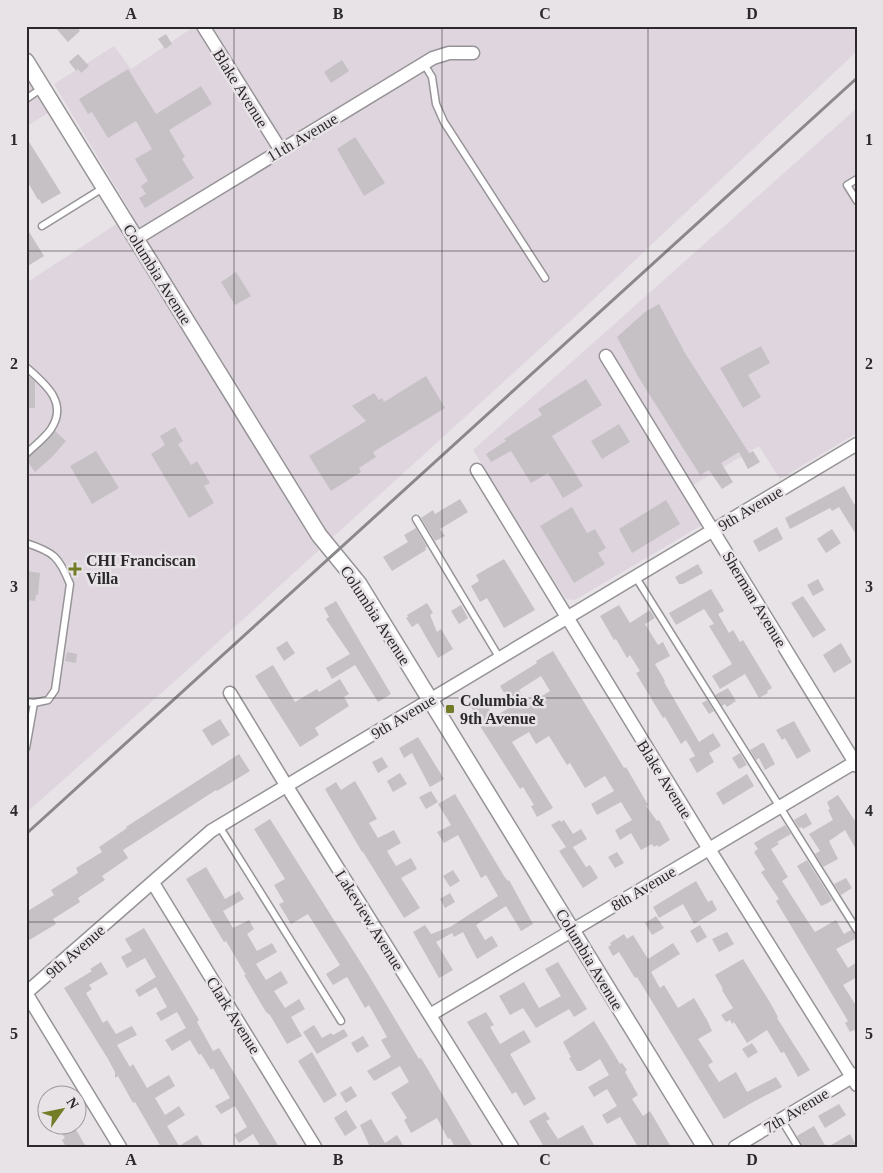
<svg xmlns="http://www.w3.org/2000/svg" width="883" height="1173" font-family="'Times New Roman',serif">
<rect width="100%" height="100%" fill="#e7e3e7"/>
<path fill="#dfd5df" d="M195,26H857V51L579,313L184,673L26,813V283L132,214L54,84L114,46L131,69Z
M26,72L51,111L26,127Z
M857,108V433L780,479L759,446L693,485L714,518L575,600L566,599L473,450Z"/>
<path fill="#c5c1c5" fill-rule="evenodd" d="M54,26H76L80,31L68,42Z
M166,34L172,44L165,49L158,39Z
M78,54L89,66L81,73L78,69L76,71L69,62Z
M342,60L349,71L331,83L324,72Z
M128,69L156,114L201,86L212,104L169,130L185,157L182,159L194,178L145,208L139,198L146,194L141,186L148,181L135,159L152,149L136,121L108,138L92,112L88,114L79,99Z
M26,137L61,193L42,204L39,199L38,200L26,179Z
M355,137L385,183L364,196L337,149Z
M26,227L44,256L26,267Z
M236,272L251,296L235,305L221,282Z
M659,304L685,353L749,453L753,451L760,462L748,469L739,452L721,463L733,482L722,489L709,470L700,475L639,378L617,337L645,312Z
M761,346L770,363L748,375L761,397L743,408L720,368Z
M26,374L35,381V408H26Z
M426,376L445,408L373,452L376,457L359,468L361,472L331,491L309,456L366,421L352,406L374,393L379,400L382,398L384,402Z
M586,379L602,405L552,436L583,486L563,498L548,473L531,483L511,451L491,462L486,454L506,441L504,439L542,415L538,409Z
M619,424L630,442L602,459L591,441Z
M175,427L183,441L178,444L191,465L197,461L210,483L204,486L214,503L189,518L151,454L165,445L160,436Z
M55,431L66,441L52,457L35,472L26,460Z
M96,451L119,488L92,504L70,466Z
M844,486L854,504L857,503V536L839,507L832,511L830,508L790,529L785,518Z
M460,499L468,512L440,529L445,536L435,541L421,518L433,510L435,514Z
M666,500L680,524L632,553L619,529Z
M572,507L587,533L595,529L606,548L598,553L605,564L574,583L540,526Z
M777,527L783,539L759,552L753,541Z
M416,528L427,547L425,548L426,550L392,571L383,557L408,542L404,535Z
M832,529L841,543L826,553L817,539Z
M504,559L535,610L504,628L487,598L480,602L471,586L479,581L476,575Z
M698,564L703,573L683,584H679L675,577Z
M26,571L40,573L38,595H36L35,601L26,600Z
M818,579L824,590L813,596L807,585Z
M711,589L724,611L718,614L729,633L733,630L740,642L743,640L772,688L767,691L768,693L759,698L745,674L720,689L712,676L732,664L709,626L714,624L704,609L676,625L669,613Z
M803,596L826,630L813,638L791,603Z
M336,601L391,694L378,702L355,665L332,679L326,668L350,654L326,619L329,617L324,608Z
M427,603L433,613L430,615L437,632L441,629L453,649L438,658L418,623L412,627L406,618L408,617L407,615Z
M461,605L468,618L459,624L451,611Z
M619,605L630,623L650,610L655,618L645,624L658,645L663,642L670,656L655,664L665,681L664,682L699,742L713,733L721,746L709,753L714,762L697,773L689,759L695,756L686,740L681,744L665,717L663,718L640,680L636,673L640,671L630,655L627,658L616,639L614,640L600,616Z
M287,641L295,653L284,661L276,648Z
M841,643L852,662L834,673L823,655Z
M553,651L624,768L626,767L648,805L646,806L657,821L659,820L670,840L659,847L657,845L654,847L652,844L641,850L631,833L620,840L615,830L632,820L621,802L597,815L591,804L614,791L605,776L585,788L570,763L567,765L549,736L536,744L529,732L512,742L553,808L537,817L531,806L534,805L523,787L520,789L480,726L482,725L469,704L482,697L494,717L512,706L500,686L537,663L536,661ZM541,676L550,691L527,705L519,690Z
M67,652L77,654L76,663L65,661Z
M273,665L295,702L317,689L319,692L340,679L349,694L344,697L349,706L315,728L319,735L300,747L255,676Z
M728,688L736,701L727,707L725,704L722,706L715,695Z
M707,700L714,711L709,714L702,703Z
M220,719L230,735L212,746L202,730Z
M794,721L811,751L797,759L785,738L782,740L776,730Z
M418,737L444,779L430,787L412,753L404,758L399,748Z
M762,743H764L775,764L765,770L759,758L756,760L750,750Z
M740,753L747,765L739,769L732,758Z
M239,754L250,771L217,791L216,790L123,850L128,858L102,876L105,880L78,898L80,902L53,919L56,924L26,942V912L54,895L51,890L78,873L76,868L102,852L99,847L127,828L126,827Z
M382,757L388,767L378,773L372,762Z
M400,773L407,784L393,792L387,781Z
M747,774L754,786L723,805L716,793Z
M355,781L377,819L369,823L378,838L394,830L401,843L387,851L396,866L411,858L417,869L401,878L420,908L404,918L363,852H362L325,789L336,782L341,790Z
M431,791L438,802L426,809L419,797Z
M455,794L504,876L508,881L509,880L533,924L521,931L506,906L476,925L485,940L492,936L498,946L477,959L463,932L454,937L452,933L436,942L453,970L439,978L413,932L425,925L431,934L450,927L498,896L486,875L481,878L458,835L444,843L437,832L451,825L438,804Z
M838,795L857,824V851L845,830L829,841L838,859L823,867L815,854L820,851L809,834L833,820L828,810L830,809L827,802Z
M806,813L812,824L803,829L802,827L799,828L794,820Z
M270,819L368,974L419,1059L421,1058L427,1068L473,1147H455L450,1138L448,1139L437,1118L411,1133L404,1120L407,1118L391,1093L409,1082L400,1066L374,1081L367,1071L391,1057L381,1040L387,1037L369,1005L365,1008L347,977L333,985L326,974L340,965L308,914L291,924L279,904L284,902L274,885L285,879L254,829Z
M560,820L561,822L564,820L573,834L581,829L587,839L573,847L586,867L590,865L598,878L583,888L559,851L566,847L551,825Z
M785,825L791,834L777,842L779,844L771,849L788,877L782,881L807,920L815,932L836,920L844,934L851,930L857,935V938L836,949L848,968L857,962V977L843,985L857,1007V1035L854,1030L850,1032L845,1023L848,1021L776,901L779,899L761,872L765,870L754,852L758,849L754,843Z
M617,852L624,863L615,868L608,857Z
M807,860L832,900L828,903L821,906L797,866Z
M206,867L225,899L239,891L244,899L223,911L233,928L249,920L254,929L247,934L257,951L272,943L277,952L256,964L266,980L281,971L288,983L274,991L285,1008L299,999L305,1009L291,1017L302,1036L287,1044L270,1015L266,1012L244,975H246L226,941L224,942L186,879Z
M453,870L460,881L450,887L443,876Z
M846,878L852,888L841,895L834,884Z
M696,881L708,902L712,900L717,910L694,924L683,904L659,918L653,907Z
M450,893L455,902L445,908L440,899Z
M656,916L664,928L652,935L645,923Z
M700,925L707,937L697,943L690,931Z
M144,928L199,1020L197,1022L213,1051L219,1048L279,1147H261L253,1134L239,1143L234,1135L247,1127L235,1106L221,1114L215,1106L230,1098L213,1068L211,1070L201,1054L199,1055L190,1040L172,1051L165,1040L186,1028L177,1012L161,1021L156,1013L167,1007L156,987L139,997L135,990L156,977L145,958L127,968L121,957L132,951L125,939Z
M727,932L734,944L719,952L712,939Z
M624,934L627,939L633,935L648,959L673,943L680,954L651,972L660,988L664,985L678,1008L694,998L707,1020L712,1031L698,1039L713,1062L708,1065L719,1082L736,1072L747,1092L776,1077L782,1087L753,1102L724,1119L637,977L635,978L619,952L613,956L608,947L611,945L610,943Z
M743,959L771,1004L778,1017L777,1018L810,1070L798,1077L784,1052L781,1053L767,1030L747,1043L734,1022L732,1024L730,1020L726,1022L721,1015L733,1008L722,990L723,989L715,975Z
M101,962L108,974L89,985L92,989L86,993L103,1023L107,1020L116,1034L132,1026L137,1035L117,1045L130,1067L133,1064L147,1088L169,1075L175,1086L155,1098L165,1115L179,1106L185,1115L167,1126L179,1146L197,1135L204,1147H161L135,1102L133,1103L118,1076L115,1078V1072L108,1059L64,988L92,971L90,969Z
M558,962L587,1009L574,1017L569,1009L536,1028L523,1008L510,1015L499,996L524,982L539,1008L561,996L545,969Z
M486,1012L494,1025L490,1027L500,1044L524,1030L531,1042L510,1054L536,1099L524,1106L516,1092L512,1094L467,1022Z
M594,1021L620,1064L622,1063L627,1070L625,1072L638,1095L632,1099L643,1116L650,1111L671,1147H638L620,1117L607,1124L602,1115L617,1106L607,1089L594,1097L588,1087L609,1075L600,1059L581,1071H577L569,1058L571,1057L563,1042Z
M314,1025L322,1038L331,1033L333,1035L344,1029L348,1036L317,1054L303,1032Z
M363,1036L369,1046L357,1053L351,1043Z
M752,1043L758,1052L748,1058L742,1049Z
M312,1052L337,1095L324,1103L298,1061Z
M351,1086L357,1096L346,1103L340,1093Z
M48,1100V1123L37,1106Z
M839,1104L846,1115L825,1128L818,1116Z
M346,1110L357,1128L345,1136L334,1118Z
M545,1112L550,1119L546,1121L558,1139L583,1125L595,1147H544L529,1121Z
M371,1119L385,1143L397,1135L404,1147H370L360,1125Z
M57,1126H74L86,1147H66L62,1140L65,1138Z
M814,1126L826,1147H803L797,1136Z
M850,1134L857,1147H828Z"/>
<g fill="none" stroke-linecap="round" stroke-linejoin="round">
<g stroke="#979497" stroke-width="9">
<path id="service" d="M424,64L432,77L436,104L444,122L545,278
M26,99L42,88
M857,179L847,185L857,201
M42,226L103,188
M26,367C44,383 69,402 51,429C45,438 34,446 26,454
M416,519L499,657
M26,543C54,552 59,557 70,584L55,690L48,700L34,703L26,702
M635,576L857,930
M26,748L34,703
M219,826L341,1021
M781,1119L798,1147"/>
</g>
<g stroke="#979497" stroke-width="15">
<path id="minor" d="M203,26L280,149
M137,238L433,58L449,53H473
M606,356L857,766
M477,470L709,849L857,1085
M230,693L286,785L512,1147
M153,883L315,1147
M430,1015L857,761
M120,1147L26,993L211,831L857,444
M735,1147L857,1074"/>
</g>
<g stroke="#979497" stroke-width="18">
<path id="tertiary" d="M26,61L319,535L359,584L705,1147"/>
</g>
<use href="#service" stroke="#fff" stroke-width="6"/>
<use href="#minor" stroke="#fff" stroke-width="12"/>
<use href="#tertiary" stroke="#fff" stroke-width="15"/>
<path stroke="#8b888b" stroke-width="3" d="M26,834L857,78"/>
</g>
<path fill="none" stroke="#2b292b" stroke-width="1" stroke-opacity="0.55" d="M234,26V1147M442,26V1147M648,26V1147M26,251H857M26,475H857M26,698H857M26,922H857"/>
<g fill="#737c27" stroke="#e7e3e7" stroke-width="2">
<path d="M72.5 561.5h5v5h5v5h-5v5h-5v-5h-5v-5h5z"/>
<rect x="445" y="704" width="10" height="10" rx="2.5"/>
</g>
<g text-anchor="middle" stroke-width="5" stroke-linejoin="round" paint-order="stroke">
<g font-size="16" fill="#2b292b" stroke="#e7e3e7">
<text transform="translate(241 88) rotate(58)" y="6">Blake Avenue</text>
<text transform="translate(302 137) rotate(-31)" y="6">11th Avenue</text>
<text transform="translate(158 274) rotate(58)" y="6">Columbia Avenue</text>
<text transform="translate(750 508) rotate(-31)" y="6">9th Avenue</text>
<text transform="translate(755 599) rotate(59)" y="6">Sherman Avenue</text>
<text transform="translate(376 615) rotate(57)" y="6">Columbia Avenue</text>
<text transform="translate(403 716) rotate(-31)" y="6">9th Avenue</text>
<text transform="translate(665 779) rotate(58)" y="6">Blake Avenue</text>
<text transform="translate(643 888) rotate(-31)" y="6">8th Avenue</text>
<text transform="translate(370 920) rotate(58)" y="6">Lakeview Avenue</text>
<text transform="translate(75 951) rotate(-41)" y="6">9th Avenue</text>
<text transform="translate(590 959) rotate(59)" y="6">Columbia Avenue</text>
<text transform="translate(234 1015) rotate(58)" y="6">Clark Avenue</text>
<text transform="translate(796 1110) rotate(-31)" y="6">7th Avenue</text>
</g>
<g font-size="16" font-weight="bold" fill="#2b292b" stroke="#e7e3e7" text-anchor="start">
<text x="86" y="566">CHI Franciscan<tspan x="86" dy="18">Villa</tspan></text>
<text x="460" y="706">Columbia &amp;<tspan x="460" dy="18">9th Avenue</tspan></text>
</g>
</g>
<rect width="883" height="1173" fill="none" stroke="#e7e3e7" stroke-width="55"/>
<g transform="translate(62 1110) rotate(57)"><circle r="24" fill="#e7e3e7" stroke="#9c999c"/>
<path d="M0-4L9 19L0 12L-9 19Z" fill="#737c27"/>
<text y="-8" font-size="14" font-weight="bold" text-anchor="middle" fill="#2b292b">N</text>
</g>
<rect x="28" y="28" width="828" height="1118" fill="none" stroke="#2b292b" stroke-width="2"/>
<g font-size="16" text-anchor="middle" font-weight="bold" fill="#2b292b">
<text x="131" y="19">A</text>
<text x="338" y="19">B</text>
<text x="545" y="19">C</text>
<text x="752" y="19">D</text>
<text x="14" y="145">1</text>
<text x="869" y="145">1</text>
<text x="14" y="369">2</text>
<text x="869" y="369">2</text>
<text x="14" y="592">3</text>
<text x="869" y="592">3</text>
<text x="14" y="816">4</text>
<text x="869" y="816">4</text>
<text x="14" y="1039">5</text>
<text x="869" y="1039">5</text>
<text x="131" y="1165">A</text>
<text x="338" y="1165">B</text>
<text x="545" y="1165">C</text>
<text x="752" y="1165">D</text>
</g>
</svg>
